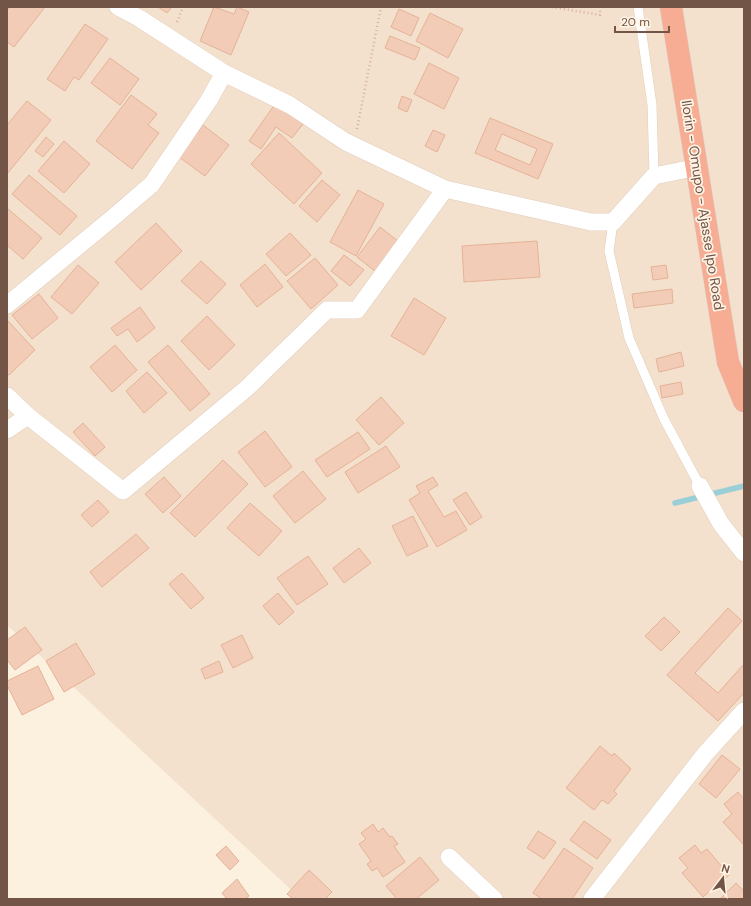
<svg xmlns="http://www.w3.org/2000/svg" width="751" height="906" font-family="'DM Sans',sans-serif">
<rect width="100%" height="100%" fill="#fcf0df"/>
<path fill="#f4e1cd" d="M7,7H744V899H301L7,625Z"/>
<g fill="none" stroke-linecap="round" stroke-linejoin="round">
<path stroke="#9acfd7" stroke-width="5.5" d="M675,503L744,486"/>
</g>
<path fill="#f2ccb6" stroke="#e4b297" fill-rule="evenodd" d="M10,7H45L14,47L7,42V10Z
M158,7H172L167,13Z
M214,7L234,14L237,7L249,12L231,55L200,41Z
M399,9L419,18L411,36L391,27Z
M430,13L463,29L448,58L416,41Z
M85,24L108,39L79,80L74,77L65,91L47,79Z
M390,36L420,48L415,60L385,48Z
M110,58L139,79L120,105L91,83Z
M429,63L459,78L444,109L414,94Z
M131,95L157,114L148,125L159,133L132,169L96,141Z
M402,96L412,100L407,112L398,108Z
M27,101L51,120L7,174V125Z
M275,104L303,124L292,138L276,127L261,149L249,141Z
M490,118L553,144L538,179L475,153ZM502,134L537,149L530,165L495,150Z
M203,125L229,145L205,176L179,157Z
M433,130L445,135L437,152L425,146Z
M279,133L322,173L294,204L251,164Z
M46,137L54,144L43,157L35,151Z
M64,141L90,164L64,193L38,171Z
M29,175L77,216L60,235L12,194Z
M322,180L340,195L317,222L299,206Z
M358,190L384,204L356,256L330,242Z
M7,208L42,238L23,259L7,245Z
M156,223L182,251L141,290L115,262Z
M380,227L399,242L376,272L357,257Z
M290,233L311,255L286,276L266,254Z
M537,241L540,277L464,282L462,246Z
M344,255L364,270L350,286L331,271Z
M315,258L338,285L311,309L287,281Z
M201,261L226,284L207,304L181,281Z
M265,264L283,287L257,307L240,285Z
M78,265L99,283L72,314L51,297Z
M666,265L668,278L653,280L651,267Z
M672,289L673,303L634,308L632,294Z
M39,294L58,318L32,339L12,315Z
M414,298L446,318L424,355L391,336Z
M140,307L155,328L137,342L128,329L117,336L111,328Z
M207,316L235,345L209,370L181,341Z
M7,320L35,350L9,375L7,373Z
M115,345L137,370L112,392L90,367Z
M168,345L210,394L190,411L148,362Z
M681,352L684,366L659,372L656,359Z
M147,372L167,393L144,413L126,391Z
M681,382L683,394L662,398L660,386Z
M381,397L404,423L379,445L356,420Z
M83,423L105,447L95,456L73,432Z
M265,431L292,467L265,487L238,452Z
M358,432L370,449L327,477L315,460Z
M386,446L400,467L358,493L345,472Z
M223,460L248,484L195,537L170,513Z
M303,471L326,499L295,523L273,496Z
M164,477L181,496L163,513L145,494Z
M433,477L438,485L428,491L444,517L456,511L467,530L437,547L409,500L420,493L416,486Z
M466,492L482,517L470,525L453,500Z
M98,500L109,512L92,527L81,515Z
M250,503L282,531L259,556L227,528Z
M413,516L428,546L407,556L392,526Z
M136,534L149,548L102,587L90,572Z
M359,548L371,563L344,583L333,568Z
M308,556L328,584L297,605L277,578Z
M182,573L204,598L191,609L169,584Z
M278,593L294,612L279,625L263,606Z
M728,608L742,621L695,673L718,693L744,664V693L718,721L667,675Z
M664,617L680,632L661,651L645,636Z
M25,627L42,650L15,670L7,660V640Z
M242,635L253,658L233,668L221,645Z
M76,643L95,674L64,692L46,661Z
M219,661L223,672L205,679L201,669Z
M38,666L54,699L22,715L7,685V681Z
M600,746L612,756L614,753L631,769L614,791L617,794L608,804L602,800L594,810L566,788Z
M722,755L740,769L716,798L699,784Z
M738,792L744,799V845L723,822L732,814L724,804Z
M584,821L611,840L597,859L570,840Z
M373,824L378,832L383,828L390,837L392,836L398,844L394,846L405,862L383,877L377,868L372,871L367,864L371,861L359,844L366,839L361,833Z
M538,831L556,842L544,859L527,848Z
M695,845L701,853L707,849L729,875L703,897L682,873L688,868L679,858Z
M226,846L239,861L230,870L216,855Z
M564,848L593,868L572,899H542L533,893Z
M420,857L439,880L416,899H397L386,886Z
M309,870L332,892L325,899H293L287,894Z
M237,879L249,896L245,899H227L222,893Z
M736,883L744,891V899H720Z"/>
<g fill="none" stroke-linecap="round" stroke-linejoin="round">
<g stroke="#e0ccbb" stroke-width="10">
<path id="lane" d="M638,7L652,105L654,176
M613,222L609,251L629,338L664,419L700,486"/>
</g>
<g stroke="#e0ccbb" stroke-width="18">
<path id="street" d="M118,7L139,18L224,73L290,105L346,142L445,189L591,222H613L654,176L698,167
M7,305L116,215L152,184L209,100L224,73
M7,396L28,416L123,491L247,388L327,310H357L445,189
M7,430L28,416
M700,486L721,524L744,553
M449,857L494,899
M592,899L705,754L744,711"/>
</g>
<g stroke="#dad3cf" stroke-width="23">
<path id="highway" d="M671,7L728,362L744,401"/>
</g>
<path stroke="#d6b09a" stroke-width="2.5" stroke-dasharray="1 3" stroke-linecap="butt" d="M552,7L600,15V7
M177,22L183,7
M357,129L381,7"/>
<use href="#lane" stroke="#fff" stroke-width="9"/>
<use href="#street" stroke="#fff" stroke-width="17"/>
<use href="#highway" stroke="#f7ac94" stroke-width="22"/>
</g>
<g text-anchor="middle" stroke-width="3.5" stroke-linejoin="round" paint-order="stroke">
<g font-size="14" fill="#725547" stroke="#fff4e5">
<text transform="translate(703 205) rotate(81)" y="5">Ilorin - Omupo - Ajasse Ipo Road</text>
</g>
</g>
<rect width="751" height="906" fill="none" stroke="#725547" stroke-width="16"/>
<g transform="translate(723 878) rotate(16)" stroke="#fff4e5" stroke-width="3" paint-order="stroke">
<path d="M0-3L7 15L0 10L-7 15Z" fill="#725547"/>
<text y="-6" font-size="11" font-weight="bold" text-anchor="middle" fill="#725547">N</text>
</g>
<path d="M615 26v6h54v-6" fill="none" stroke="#725547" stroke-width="2"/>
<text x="621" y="26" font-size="12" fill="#725547" stroke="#fff4e5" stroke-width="3" paint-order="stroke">20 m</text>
</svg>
